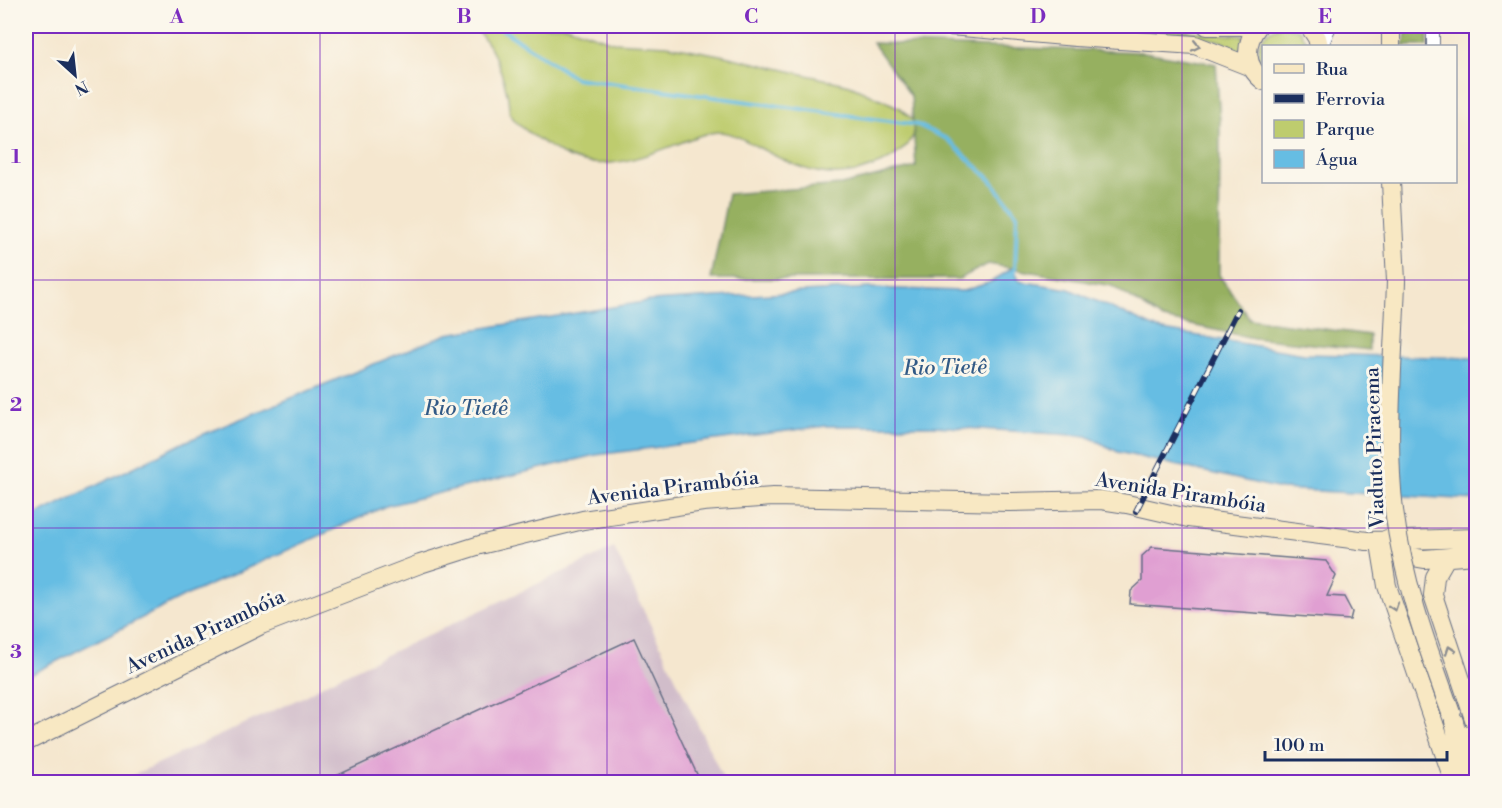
<svg xmlns="http://www.w3.org/2000/svg" width="1502" height="808" font-family="'Libre Bodoni',serif">
<rect width="100%" height="100%" fill="#fbf7ec"/>
<filter id="ink" filterUnits="userSpaceOnUse"><feTurbulence type="fractalNoise" baseFrequency=".0167" numOctaves="2"/><feDisplacementMap in="SourceGraphic" scale="12" xChannelSelector="R" yChannelSelector="G"/><feConvolveMatrix kernelMatrix="1 2 1 2 8 2 1 2 1" color-interpolation-filters="sRGB"/></filter>
<filter id="wash" filterUnits="userSpaceOnUse"><feTurbulence type="fractalNoise" baseFrequency=".008" numOctaves="4" result="noise"/><feDisplacementMap in="SourceGraphic" scale="24" xChannelSelector="R" yChannelSelector="G"/><feGaussianBlur stdDeviation="1.35" result="paint"/><feColorMatrix in="noise" values="0 0 0 0 0 0 0 0 0 0 0 0 0 0 0 0 0 1.4 0 .05"/><feComposite in="paint" operator="in"/></filter>
<g filter="url(#wash)">
<rect width="100%" height="100%" fill="#f5e7cf"/>
<path fill="#d1bdca" d="M614,548L725,782H118L303,697L328,682Z"/>
<path fill="#becc6e" stroke="#6c7e66" stroke-width="1.5" d="M472,26H567L613,42L667,45L720,55L850,85L900,108L918,125C912,144 899,155 882,163C833,186 802,170 758,147C746,141 732,132 719,132C707,132 692,138 680,143C643,157 600,175 562,154C550,147 517,127 511,115C508,109 509,100 507,93C501,67 492,44 472,26Z
M1044,26H1126L1244,36L1241,51L1220,41L1201,37Z
M1281,26L1299,30L1309,46H1264L1263,66C1252,49 1262,30 1281,26Z"/>
<path fill="#96b061" stroke="#587060" stroke-width="1.5" d="M1407,26H1428V46H1404Z
M873,43L1144,52L1216,64L1220,122L1219,275L1250,319L1369,335V350L1253,338L1163,319L1112,286L988,264L959,279H711L728,194L841,185L916,167L911,96Z"/>
<path fill="#66bde3" stroke="#4076a0" stroke-width="1.5" d="M1014,267L1019,281L1069,289L1158,329L1304,354L1476,358V500L1281,489L1118,452L1087,436L933,426H826L596,455L386,506L185,596L26,677V520L187,441L447,334L650,301L870,288L963,291L991,282Z"/>
<g fill="none" stroke-linecap="round" stroke-linejoin="round">
<path stroke="#66bde3" stroke-width="4" d="M497,26L575,78L918,125L947,139L991,180L1017,215L1015,271"/>
</g>
<g id="blocks">
<path fill="#e09fd2" d="M1152,547L1326,561L1336,576L1327,596L1344,597L1352,612L1350,620L1130,604L1131,591L1142,581V556Z
M634,638L701,783H321Z"/>
</g>
</g>
<g filter="url(#ink)">
<use href="#blocks" fill-opacity="0" stroke="#676f86" stroke-width="1.5"/>
<g fill="none" stroke-linecap="round" stroke-linejoin="round">
<g stroke="#676f86" stroke-width="14">
<path id="minor" d="M1433,26V46
M1322,46L1330,26"/>
</g>
<g stroke="#676f86" stroke-width="20">
<path id="secondary" d="M950,26L1076,37L1195,45L1251,67
M1207,26H1246
M1258,26C1244,44 1244,66 1264,81
M1309,26L1317,38L1319,46
M1391,46V26
M1391,182L1396,281
M1387,539L1381,550L1387,586L1454,782
M1389,553L1424,559L1476,555
M1446,558L1435,577L1433,595L1476,725
M1454,721L1465,782
M1462,734L1476,762
M26,742L261,625L420,564L480,545L583,520L703,502L773,497L1009,502L1101,500L1127,504L1188,518L1367,541L1476,538"/>
</g>
<use href="#minor" stroke="#fff" stroke-width="12"/>
<use href="#secondary" stroke="#f8e8c3" stroke-width="18"/>
<g stroke="#1b2f5e" stroke-width="6">
<path id="rail" d="M1136,511L1238,310"/>
</g>
<use href="#rail" stroke="#fbf7ec" stroke-width="4" stroke-dasharray="11" stroke-linecap="butt"/>
<g stroke="#676f86" stroke-width="20" stroke-linecap="butt">
<path id="secondary-bridge" d="M1396,281C1394,354 1385,438 1394,510C1403,581 1427,646 1451,713"/>
</g>
<use href="#secondary-bridge" stroke="#f8e8c3" stroke-width="18"/>
</g>
<defs><path id="oneway-chevron" d="M-2-3.5L2.5 0L-2 3.5" fill="none" stroke-width="1.6" stroke-linecap="round" stroke-linejoin="round" transform="scale(1.5)"/></defs>
<g stroke="#8a8c90">
<use href="#oneway-chevron" transform="translate(1196 46) rotate(12)"/>
<use href="#oneway-chevron" transform="translate(1394 607) rotate(71)"/>
<use href="#oneway-chevron" transform="translate(1450 650) rotate(-109)"/>
</g>
</g>
<path fill="none" stroke="#7b2cbf" stroke-width="1.5" stroke-opacity="0.55" d="M320,26V782M607,26V782M895,26V782M1182,26V782M26,280H1476M26,528H1476"/>
<g text-anchor="middle" stroke-width="6" stroke-linejoin="round" paint-order="stroke">
<g font-size="20" fill="#1b2f5e" stroke="#fbf7ec">
<text transform="translate(1374 448) rotate(-92)" y="7">Viaduto Piracema</text>
<text transform="translate(673 487) rotate(-7)" y="7">Avenida Pirambóia</text>
<text transform="translate(1181 492) rotate(9)" y="7">Avenida Pirambóia</text>
<text transform="translate(205 631) rotate(-25)" y="7">Avenida Pirambóia</text>
</g>
<g font-size="21" font-style="italic" fill="#325a86" stroke="#fbf7ec">
<text transform="translate(945 367) rotate(-1)" y="7">Rio Tietê</text>
<text x="466" y="415">Rio Tietê</text>
</g>
</g>
<rect width="1502" height="808" fill="none" stroke="#fbf7ec" stroke-width="66"/>
<rect x="1262" y="45" width="195" height="138" fill="#fbf7ec" stroke="#a1a7b3" stroke-width="1.5"/>
<rect x="1274" y="64" width="30" height="9" fill="#f8e8c3" stroke="#a1a7b3" stroke-width="1.5"/>
<text x="1316" y="75" font-size="18" fill="#1b2f5e">Rua</text>
<rect x="1274" y="94" width="30" height="9" fill="#1b2f5e" stroke="#a1a7b3" stroke-width="1.5"/>
<text x="1316" y="105" font-size="18" fill="#1b2f5e">Ferrovia</text>
<rect x="1274" y="120" width="30" height="18" fill="#becc6e" stroke="#a1a7b3" stroke-width="1.5"/>
<text x="1316" y="135" font-size="18" fill="#1b2f5e">Parque</text>
<rect x="1274" y="150" width="30" height="18" fill="#66bde3" stroke="#a1a7b3" stroke-width="1.5"/>
<text x="1316" y="165" font-size="18" fill="#1b2f5e">Água</text>
<g transform="translate(75 75) rotate(153)" stroke="#fbf7ec" stroke-width="4.5" paint-order="stroke">
<path d="M0-4.5L10 22L0 15L-10 22Z" fill="#1b2f5e"/>
<text y="-9" font-size="16" font-weight="bold" text-anchor="middle" fill="#1b2f5e">N</text>
</g>
<path d="M1265 751v9h182v-9" fill="none" stroke="#1b2f5e" stroke-width="3"/>
<text x="1274" y="751" font-size="18" fill="#1b2f5e" stroke="#fbf7ec" stroke-width="4.5" paint-order="stroke">100 m</text>
<rect x="33" y="33" width="1436" height="742" fill="none" stroke="#7b2cbf" stroke-width="2"/>
<g font-size="20" text-anchor="middle" font-weight="bold" fill="#7b2cbf">
<text x="177" y="23">A</text>
<text x="464" y="23">B</text>
<text x="751" y="23">C</text>
<text x="1038" y="23">D</text>
<text x="1325" y="23">E</text>
<text x="16" y="163">1</text>
<text x="16" y="411">2</text>
<text x="16" y="658">3</text>
</g>
</svg>
